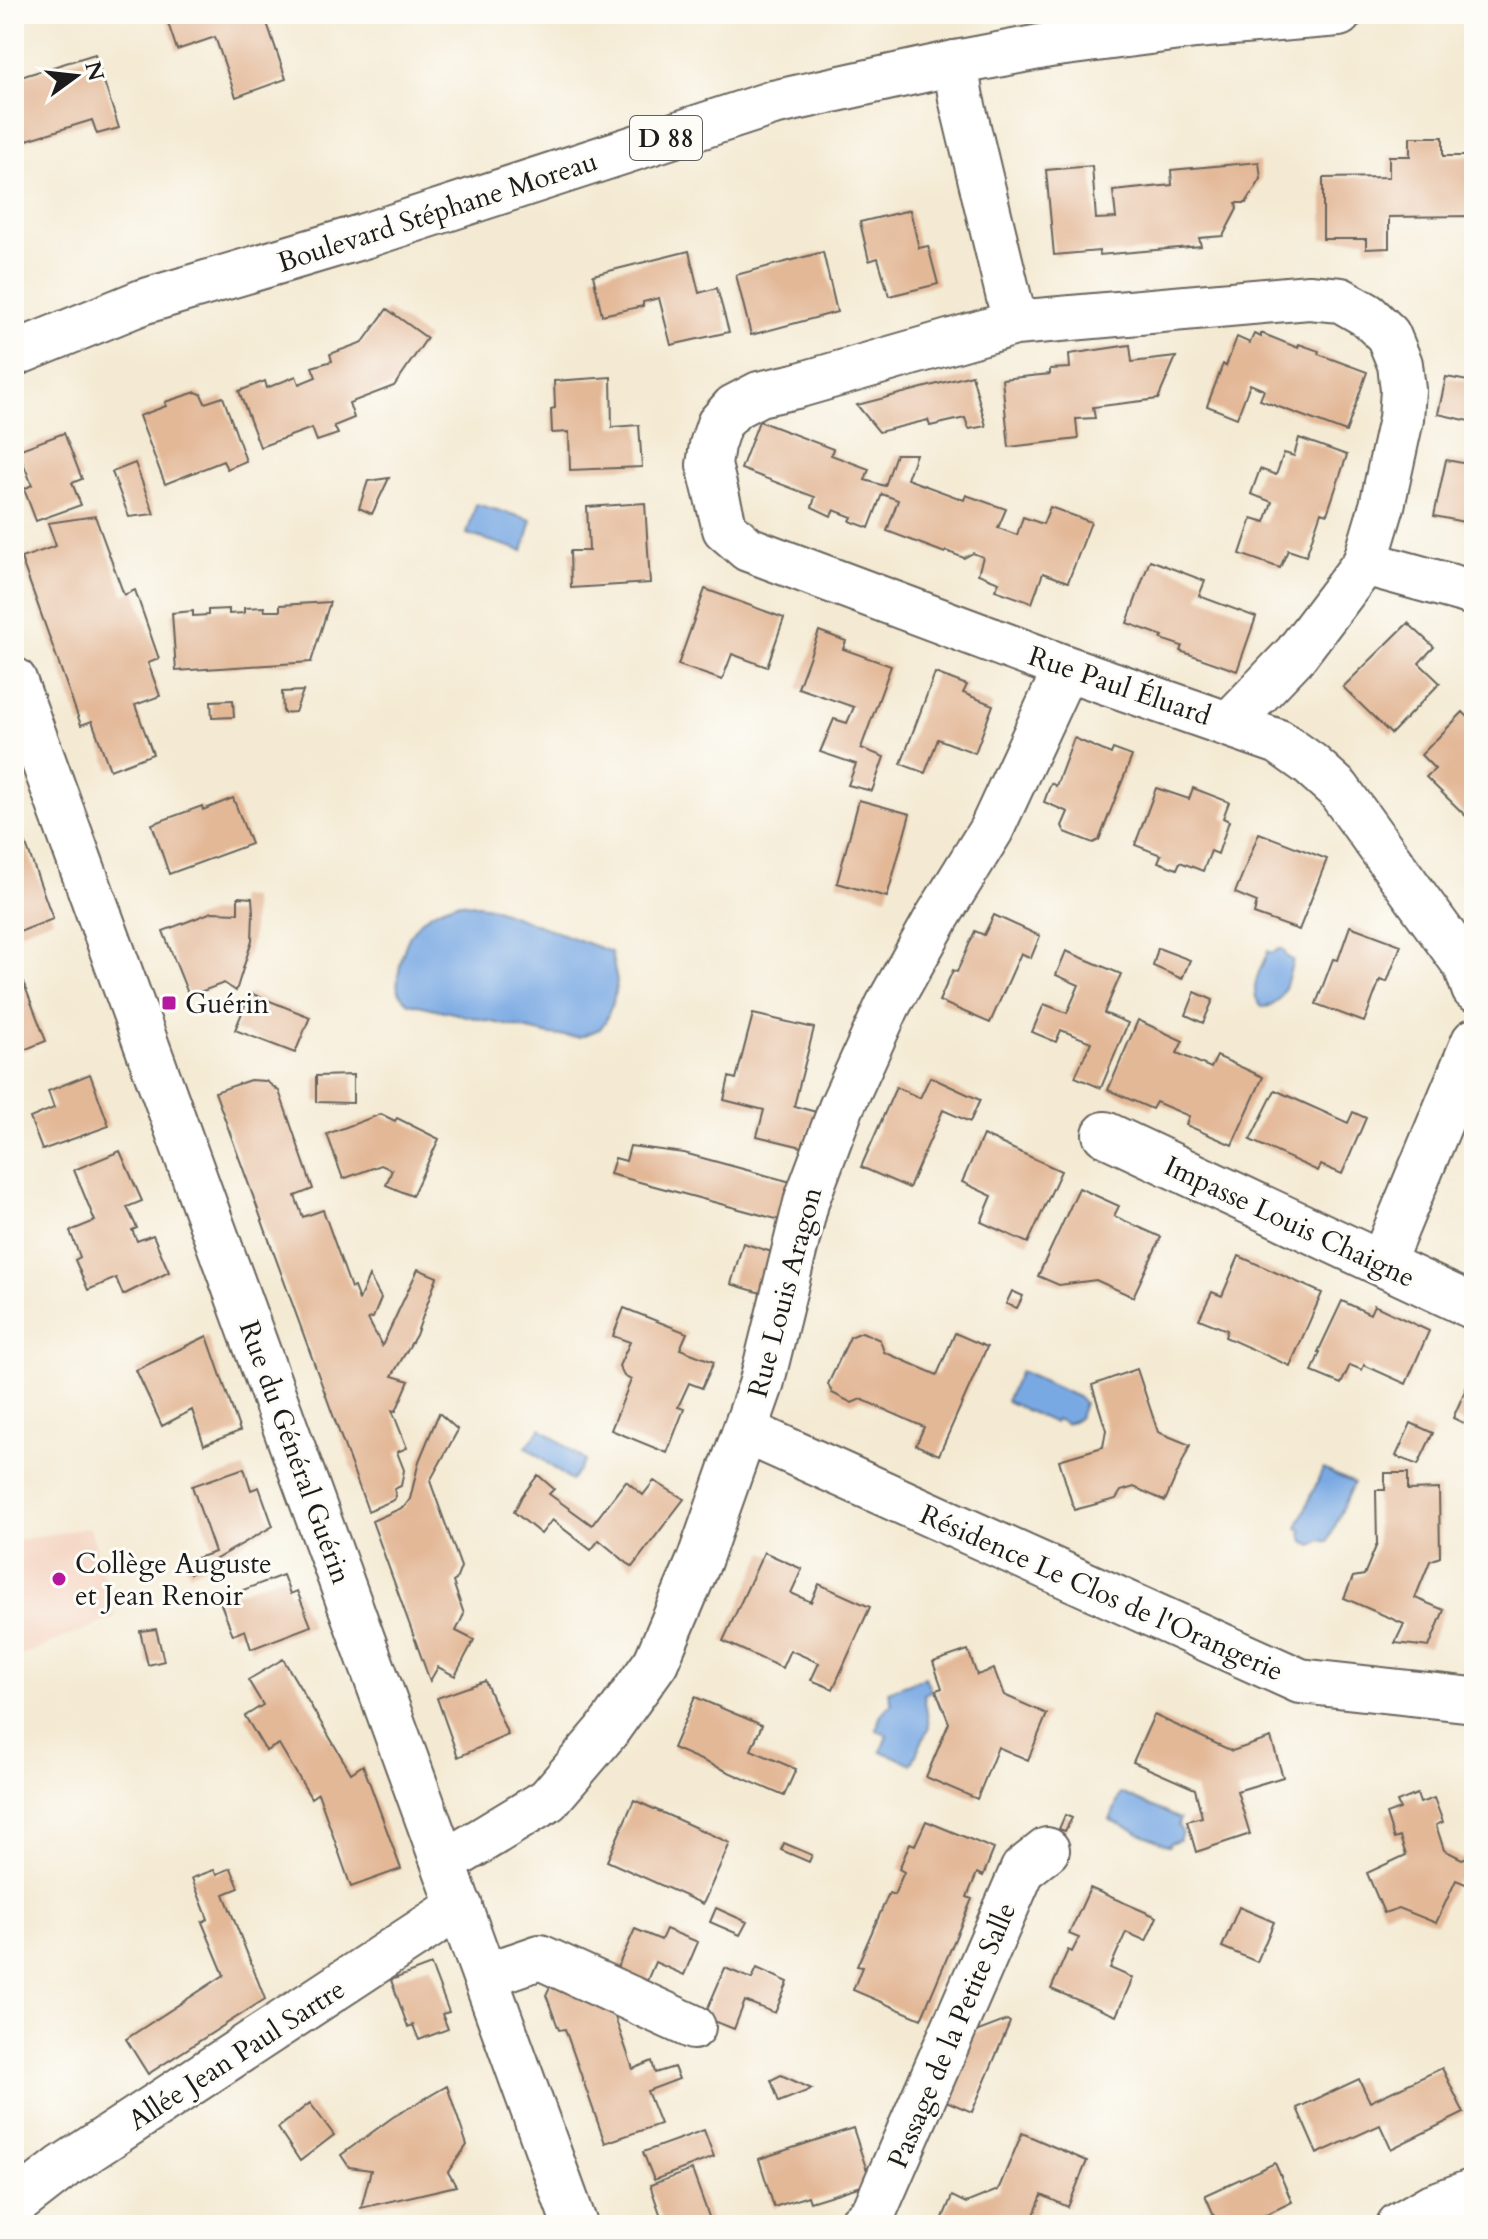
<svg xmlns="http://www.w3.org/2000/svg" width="1488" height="2239" font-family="Cardo,serif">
<rect width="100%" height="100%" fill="#fdfcf7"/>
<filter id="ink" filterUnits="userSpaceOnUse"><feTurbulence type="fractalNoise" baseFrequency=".0125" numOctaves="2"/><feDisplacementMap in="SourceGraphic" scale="16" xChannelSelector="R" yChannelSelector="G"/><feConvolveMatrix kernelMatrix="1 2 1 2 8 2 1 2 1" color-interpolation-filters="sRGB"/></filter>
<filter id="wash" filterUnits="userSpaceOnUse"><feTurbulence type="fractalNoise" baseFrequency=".006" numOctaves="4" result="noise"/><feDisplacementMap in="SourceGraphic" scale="32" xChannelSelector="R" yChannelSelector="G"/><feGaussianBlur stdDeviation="1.8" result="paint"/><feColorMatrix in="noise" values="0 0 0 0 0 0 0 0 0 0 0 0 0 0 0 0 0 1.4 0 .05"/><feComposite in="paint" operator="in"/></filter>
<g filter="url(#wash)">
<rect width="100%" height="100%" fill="#f4ead3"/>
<path fill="#f4d3c0" d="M90,1527L115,1618L14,1658V1541Z"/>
<path fill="#79a9e3" stroke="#4a6280" stroke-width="2" d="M476,504L532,520L523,551L467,534Z
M460,902L490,907L611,952L617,982L613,1002L605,1022L600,1029L580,1037L550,1035L409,1003C396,993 396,986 399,971C405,932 421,911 460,902Z
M1279,949H1283L1287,957L1293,960C1288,977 1284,1009 1262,1007C1246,991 1261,969 1268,951L1273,953Z
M1020,1371L1080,1398L1084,1403L1079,1418L1066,1424L1056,1419L1054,1423L1006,1401Z
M541,1428L585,1461L571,1481L526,1447Z
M1323,1469L1354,1483L1328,1542L1321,1540L1313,1545L1304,1541L1301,1534L1302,1530L1297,1528Z
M925,1677L931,1691L924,1694L929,1726L912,1764L881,1751L887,1735L877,1731C878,1719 881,1711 892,1704L888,1691Z
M1121,1793L1180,1819L1178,1825L1182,1832L1179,1840L1170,1843L1169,1846L1110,1820Z"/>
<g id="blocks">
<path fill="#e3b897" d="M165,14H264L286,79L236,97L215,37L177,50Z
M95,54L119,128L97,134L92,120L14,144V79Z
M1410,137H1443V156H1470V162L1474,161V223H1471L1470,216L1389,217V248L1366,249V239H1323V178L1389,177V156H1410Z
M1259,162L1261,179L1246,203H1236L1237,209L1223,236L1199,238L1201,246L1099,255V251L1054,255L1046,170L1092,166L1096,219L1116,218L1113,191L1172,185L1171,170Z
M910,210L919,248L928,246L938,284L889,296L878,258L869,261L860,222Z
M689,251L699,293L717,288L729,332L671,345L659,298L643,302V306L602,315L593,275Z
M823,252L837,312L751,335L736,275Z
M387,309L427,338L394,386L349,403L354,418L334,426L338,434L317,441L312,428L260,447L239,391L265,381L267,388L296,376L299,384L316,377L312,367L332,361L330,354L363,342Z
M1261,333L1298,348L1299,344L1319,351L1318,354L1367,372L1346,432L1260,400L1264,390L1250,384L1237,418L1207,406L1223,364L1226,366L1237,337L1250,343L1254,334L1261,337Z
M1130,345L1132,362L1176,357L1158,399L1093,407L1095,418L1076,419L1078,439L1009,447L1002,379L1050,374V369L1070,368L1069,354Z
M972,375L986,426L969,429L965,418L930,426L928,420L879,432L857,405Z
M611,377L612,427L639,425L642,467L570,470L569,432L552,433L551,409L555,408L554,381Z
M1446,377L1474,382V422L1438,414Z
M196,392L201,394L205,403L223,397L246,461L227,469L223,461L165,484L139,416L166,406L165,402Z
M759,421L833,449L831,455L869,469L865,480L885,486L896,454H916L907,479L964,500L966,495L1006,509L998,528L1017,535L1023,517L1043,524L1050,507L1091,522L1068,582L1043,573L1032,603L995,590L999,582L978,574L983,557L973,553L964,558L946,551L945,553L887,531L898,500L882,494L869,528L850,521L852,517L834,510L831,516L812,507L815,497L741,469Z
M64,433L82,479L72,483L81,505L36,521L24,489L32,485L18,450Z
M1299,438L1347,455L1327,514L1321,512L1306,556L1288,550L1280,568L1240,554L1252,518L1265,522L1272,502L1251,494L1260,469L1276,475L1284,453L1294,456Z
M1446,460L1474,465V524L1434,516Z
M135,463L154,514L129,517L112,472Z
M389,478L372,514L359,508L368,481Z
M645,503L650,583L571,588L570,551H589L587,507Z
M95,516L124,595L135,590L159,659L148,663L160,696L135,705L153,754L110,770L92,721L81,725L21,558L56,546L48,523Z
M1150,560L1205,581L1199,596L1256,617L1237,671L1180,651L1182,646L1161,639L1163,636L1127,623Z
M705,589L784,618L767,667L732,654L722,680L678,665Z
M330,602L311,662L176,671L172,613L193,611V616L208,615V610L229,609V614L244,613V608L264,607L265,611H280V605Z
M1408,623L1434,647L1419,663L1440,683L1391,734L1343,687Z
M819,631L846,641L843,649L891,666L861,748L884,757L872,791L848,785L856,764L820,752L834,719L847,723L854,707L798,688Z
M935,673L967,685L963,693L993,705L975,753L938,739L925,773L901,764Z
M303,691L295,712L283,713L282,692Z
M233,700L234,717L212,718L211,701Z
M1463,712L1474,723V824L1426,777L1435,769L1421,755Z
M1074,738L1111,754L1113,749L1132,756L1099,840L1093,843L1065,832L1062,826L1068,812L1044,802L1051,783L1056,786Z
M1156,788L1189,799L1193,788L1229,802L1223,818L1229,821L1218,854L1211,851L1203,871L1180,862L1177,869L1158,862L1161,855L1135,845Z
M233,798L251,844L169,874L152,824L202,806L203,810Z
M859,800L910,814L887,897L837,883Z
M20,828L53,919L14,934V831Z
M1259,833L1327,859L1299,930L1254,914L1257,902L1235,893Z
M238,897L252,898L253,913L252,940L236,991L224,983L189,996L163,931L212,912L238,913Z
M994,915L1040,936L1031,958L1021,953L990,1023L939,1001L953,970L957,972L975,931L984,935Z
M1350,926L1401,945L1387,982L1380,980L1364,1022L1316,1004L1333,959L1338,960Z
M1158,948L1190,960L1182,979L1153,966Z
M1066,951L1121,974L1104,1013L1128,1023L1101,1088L1075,1077L1091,1042L1061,1030L1056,1042L1032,1032L1044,1004L1067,1013L1079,985L1056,975Z
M14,958L46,1041L14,1054Z
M1195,992L1213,1000L1203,1023L1186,1015Z
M250,993L310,1017L295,1053L235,1030Z
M753,1014L814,1028L794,1106L816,1112L802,1147L757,1136L764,1110L724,1100L729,1077L736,1079Z
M1138,1020L1183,1041L1177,1053L1211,1068L1217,1056L1263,1077L1232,1145L1186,1125L1189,1116L1156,1102L1152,1109L1108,1090Z
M90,1074L109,1126L42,1150L30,1118L54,1108L48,1091Z
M353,1075V1103L316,1102V1076Z
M930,1077L980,1100L970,1122L943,1110L909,1188L861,1167L896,1087L920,1098Z
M250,1080L266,1081L279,1091L313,1189L295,1196L303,1217L323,1210L351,1288L354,1287L359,1300L369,1276L381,1298L373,1318L368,1319L382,1346L418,1269L437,1277L416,1335L392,1376L409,1381L396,1411L392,1410L407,1448L397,1452L404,1470L401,1486L394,1489L396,1496L394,1500L368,1511L215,1092Z
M1275,1090L1348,1123L1353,1112L1366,1118L1342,1174L1321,1165L1318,1171L1250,1140Z
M381,1114L395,1121L397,1118L439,1139L412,1196L386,1185L392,1170L381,1165L343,1179L327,1134Z
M983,1135L1061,1171L1028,1243L981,1222L992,1196L962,1182Z
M630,1146L684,1153L791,1182L780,1220L610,1174L615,1158L626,1161Z
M120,1151L142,1201L127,1207L137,1228L132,1230L137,1241L153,1235L169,1272L123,1295L116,1278L88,1290L75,1260L80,1257L70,1231L95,1221L74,1170Z
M1079,1188L1119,1206L1114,1216L1161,1237L1133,1297L1096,1280L1059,1285L1038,1276Z
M743,1243L772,1252L761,1293L731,1284Z
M1239,1256L1322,1293L1290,1366L1225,1337L1227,1330L1199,1319L1212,1292L1222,1296Z
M1012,1291L1023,1296L1017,1308L1006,1304Z
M1342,1301L1370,1314L1374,1305L1429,1331L1406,1384L1364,1365L1362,1370L1350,1365L1341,1384L1312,1372L1320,1352H1318Z
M624,1308L687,1333L680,1349L714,1362L702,1388L689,1383L678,1407L684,1409L667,1453L611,1430L631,1380L624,1376L619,1366L630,1342L613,1336Z
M862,1332L880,1340L884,1352L937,1375L955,1333L987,1347L939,1455L916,1445L924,1427L861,1399L852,1403L832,1393L828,1384L850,1337Z
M207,1336L240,1431L204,1445L192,1410L162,1426L136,1370Z
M1137,1369L1158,1432L1190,1445L1165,1501L1134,1487L1121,1491L1116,1499L1074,1510L1059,1460L1103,1447L1106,1430L1092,1385Z
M1474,1370V1428L1453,1418Z
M439,1413L458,1430L430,1481L461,1567L456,1580L453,1582L464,1614L456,1631L474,1640L455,1676L438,1667L430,1681L372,1521L404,1507L410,1499L419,1461Z
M1411,1423L1433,1433L1418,1465L1396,1456Z
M244,1468L251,1490L259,1487L273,1526L190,1574L184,1562L215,1552L192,1486Z
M1385,1473H1408V1490L1439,1489L1440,1557L1430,1561L1415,1598L1444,1610L1429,1647L1395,1643L1404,1624L1344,1598L1353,1577L1364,1575L1377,1544L1376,1490H1385Z
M538,1475L554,1489L549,1494L592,1525L626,1481L643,1495L654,1481L684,1499L632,1567L599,1540L591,1550L552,1520L541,1534L514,1512L522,1496Z
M764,1552L802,1569L791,1593L811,1602L819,1584L870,1607L833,1689L811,1680L819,1663L790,1650L782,1668L723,1641Z
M283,1575L290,1594L297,1591L311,1626L251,1649L245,1630L233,1635L219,1599Z
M156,1629L164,1661L148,1665L140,1631Z
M968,1650L977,1675L994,1669L1004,1695L1047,1714L1028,1760L998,1747L977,1799L926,1777L949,1723L936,1690L942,1688L933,1662Z
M283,1659L351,1773L363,1765L401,1869L351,1887L318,1793L311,1798L279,1744L266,1751L245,1716L263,1705L248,1680Z
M485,1681L508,1735L458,1757L437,1698Z
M695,1697L762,1725L751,1750L796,1769L784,1796L673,1748Z
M1154,1715L1232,1751L1271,1738L1283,1777L1237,1791L1250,1834L1196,1852L1187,1821L1202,1817L1195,1789L1133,1762Z
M1417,1794L1420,1803L1434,1798L1443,1822L1436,1825L1444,1850L1462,1859L1474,1855V1899L1469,1897L1473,1887L1456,1880L1436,1923L1399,1908L1384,1913L1367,1873L1406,1855L1400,1837L1394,1839L1386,1814L1400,1809L1397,1802Z
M634,1800L730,1843L703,1904L607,1861Z
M1065,1815L1072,1818L1065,1831L1059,1829Z
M926,1821L994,1849L983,1876L977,1873L967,1897L972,1899L921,2019L853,1990L862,1967L857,1966L889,1893L894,1895L904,1872L899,1869L910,1843L915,1845Z
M784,1843L812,1855L809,1862L781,1850Z
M231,1868L239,1888L224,1894L265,1999L148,2074L126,2039L224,1975L202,1922L208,1919L192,1878L214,1870L217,1874Z
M1090,1888L1157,1917L1146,1941L1126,1932L1110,1968L1133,1978L1116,2016L1051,1989L1068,1950L1072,1952L1079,1938L1069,1934Z
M1239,1907L1274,1922L1257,1962L1222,1947Z
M716,1908L747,1922L740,1935L710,1922Z
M635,1929L661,1940L666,1929L698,1942L684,1975L655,1962L643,1990L613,1977Z
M431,1965L449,2012L442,2014L448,2029L419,2040L413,2025L408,2027L391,1980Z
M725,1968L752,1979L757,1968L788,1982L775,2013L745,2001L734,2029L704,2017Z
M554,1978L610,2003L633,2069L652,2061L655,2073L674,2067L679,2079L647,2091L660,2124L605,2143L565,2029L559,2030L546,1995Z
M1007,2020L1010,2022L972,2112L941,2099L968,2035Z
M1442,2068L1464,2113L1391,2149L1380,2125L1317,2154L1297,2108L1359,2079L1370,2102Z
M781,2075L812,2089L779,2102L771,2080Z
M447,2086L467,2145L448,2172L456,2186L361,2208L371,2170L349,2167L341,2155L393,2117Z
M310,2103L334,2135L300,2161L278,2128Z
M853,2128L871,2183L810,2202L808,2196L774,2207L759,2159Z
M704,2130L714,2157L654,2180L643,2152Z
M1022,2133L1087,2161L1068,2207L1042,2195L1030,2225H924L927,2219L940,2225L952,2196L966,2203L998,2190Z
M1275,2163L1292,2202L1244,2225H1210L1217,2222L1205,2195Z
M692,2170L712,2225H664L650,2185Z"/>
</g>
</g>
<g filter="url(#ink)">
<use href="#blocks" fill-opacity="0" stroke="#68645c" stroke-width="2"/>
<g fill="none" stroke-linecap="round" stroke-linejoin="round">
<g stroke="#68645c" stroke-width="48">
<path id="street" d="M955,63L961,98L1015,323
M1365,563L1474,593
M1230,723L1296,654L1365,563L1382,506L1401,419L1403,390L1400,364L1388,335L1367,315L1341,300L1309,297L1015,323L796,386L759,394L734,407L719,424L712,445L709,465L725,529L748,549L1066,668L1279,742L1310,764L1338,789L1466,966L1474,989
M1105,1134L1474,1307
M1382,1263L1474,1041
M745,1431L1300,1681L1474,1700
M444,1863L548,1800L606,1732L656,1662L699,1561L761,1385L807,1199L841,1108L888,1005L938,916L991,830L1066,668
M485,1976L540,1957L693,2027
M14,2205L63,2167L460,1906
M860,2225L874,2212L1023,1869L1047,1850
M1399,2225L1430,2207L1474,2191"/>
</g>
<g stroke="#68645c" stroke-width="48">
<path id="secondary" d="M14,680L575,2225"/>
</g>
<g stroke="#68645c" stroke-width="48">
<path id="primary" d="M14,354L142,302L364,236L773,103L955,63L1050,45L1195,26L1339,14"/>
</g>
<use href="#street" stroke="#fff" stroke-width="44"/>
<use href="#secondary" stroke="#fff" stroke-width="44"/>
<use href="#primary" stroke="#fff" stroke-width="44"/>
</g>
</g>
<g fill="#b5179e" stroke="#fdfcf7" stroke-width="3">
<rect x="161" y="995" width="16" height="16" rx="4"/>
<circle cx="59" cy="1579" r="8"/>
</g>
<g text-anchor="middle" stroke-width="6" stroke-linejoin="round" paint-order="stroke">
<rect fill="#fdfcf7" stroke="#605f5e" stroke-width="2" x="630" y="116" width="72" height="44" rx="6"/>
<g font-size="26" font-weight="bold" fill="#1c1c1c">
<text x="666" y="147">D 88</text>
</g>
<g font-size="28" fill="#1c1c1c" stroke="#fdfcf7">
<text transform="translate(437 211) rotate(-18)" y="10">Boulevard Stéphane Moreau</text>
<text transform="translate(1120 685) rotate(19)" y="10">Rue Paul Éluard</text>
<text transform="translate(1290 1221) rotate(25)" y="10">Impasse Louis Chaigne</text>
<text transform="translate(784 1292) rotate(-75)" y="10">Rue Louis Aragon</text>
<text transform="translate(296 1452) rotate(70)" y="10">Rue du Général Guérin</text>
<text transform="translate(1102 1592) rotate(24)" y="10">Résidence Le Clos de l'Orangerie</text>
<text transform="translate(951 2035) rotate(-67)" y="10">Passage de la Petite Salle</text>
<text transform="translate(236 2054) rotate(-33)" y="10">Allée Jean Paul Sartre</text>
</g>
<g font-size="28" fill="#1c1c1c" stroke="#fdfcf7" text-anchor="start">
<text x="185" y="1013">Guérin</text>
<text x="75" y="1573">Collège Auguste<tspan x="75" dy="32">et Jean Renoir</tspan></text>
</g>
</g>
<rect width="1488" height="2239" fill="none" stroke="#fdfcf7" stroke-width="48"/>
<g transform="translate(76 76) rotate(75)" stroke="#fdfcf7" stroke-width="6" paint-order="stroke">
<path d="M0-6L14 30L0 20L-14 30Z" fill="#1c1c1c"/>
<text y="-12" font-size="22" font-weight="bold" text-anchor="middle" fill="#1c1c1c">N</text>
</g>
</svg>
